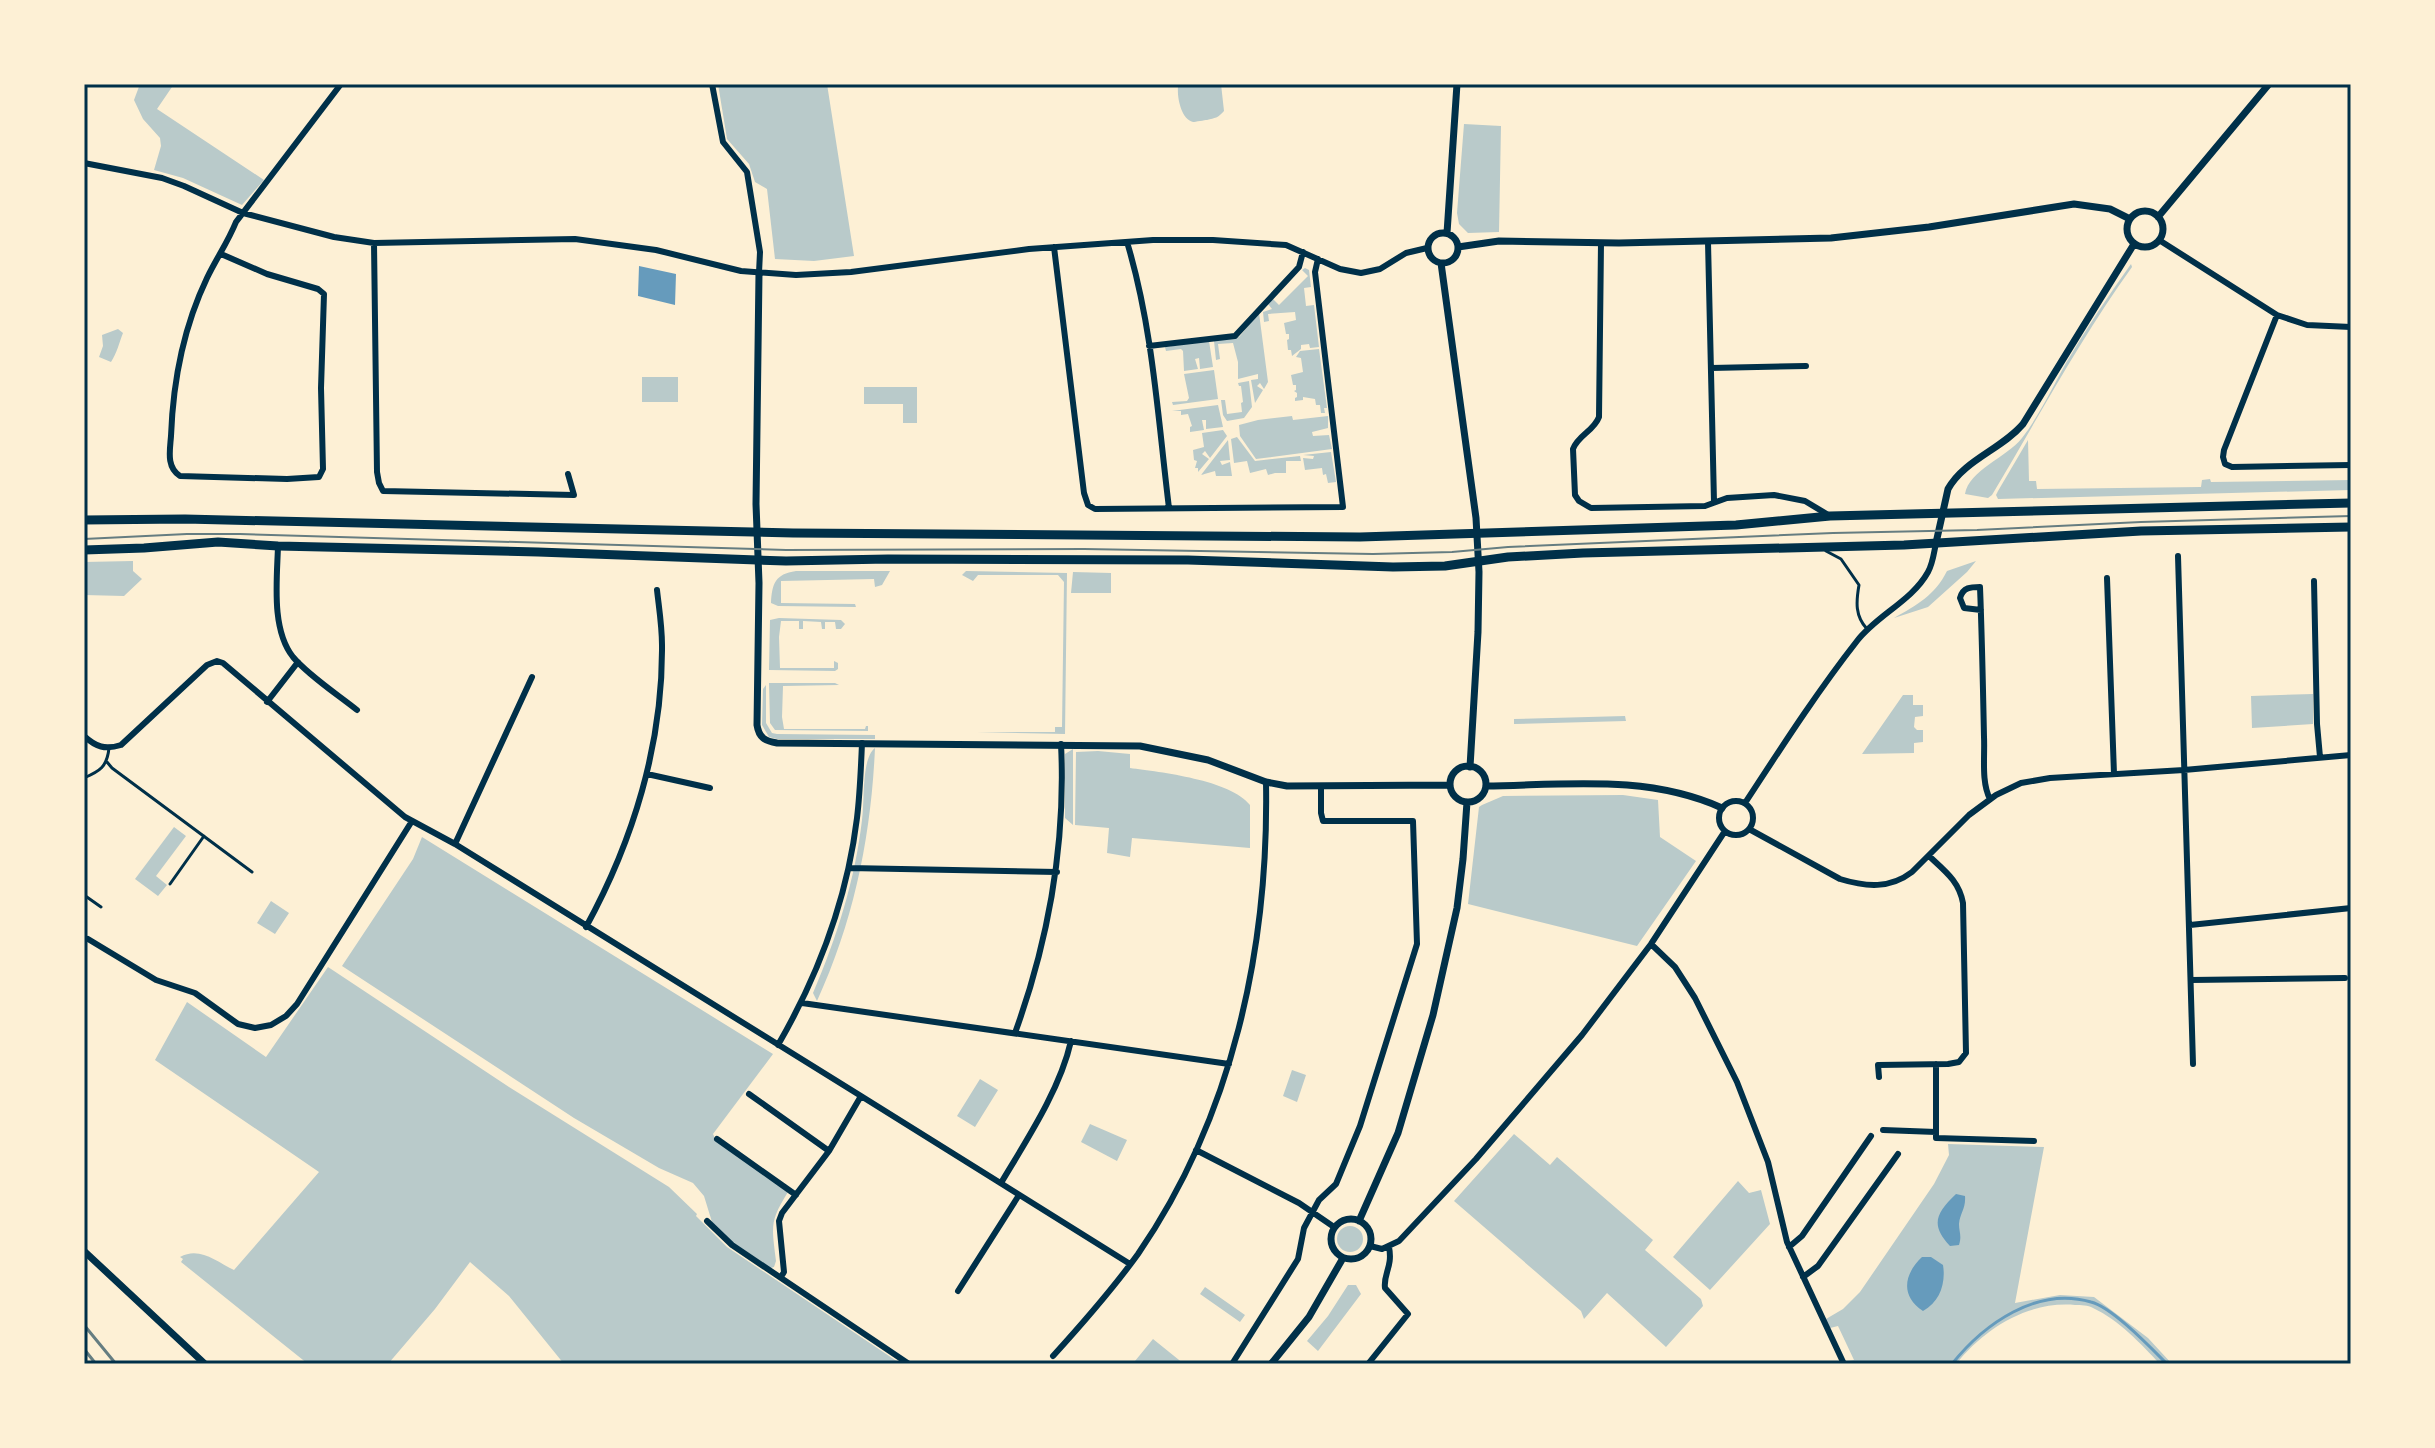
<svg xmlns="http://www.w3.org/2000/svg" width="2435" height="1448" font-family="'Open Sans',sans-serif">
<rect width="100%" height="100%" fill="#fdf0d5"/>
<path fill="#b9caca" d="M140,84H174L157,109L264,180L242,205L183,178L154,170L161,146L160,138L143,119L134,100Z
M718,84H827L854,256L814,261L775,259L767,189L755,182L749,164L727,139Z
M1182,84H1221L1224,111C1218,118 1215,118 1207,120C1205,120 1195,122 1193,122C1181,119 1177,97 1178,87Z
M1464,124L1501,126L1499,232L1468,233L1459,224L1457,213Z
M2131,264L2132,267C2080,339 2038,418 1992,495L1988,498L1965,494C1969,470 2006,458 2022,438C2039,416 2052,388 2066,363C2086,329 2108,296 2131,264Z
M1305,268L1309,270L1311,287L1304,288L1306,306L1314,305L1319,347L1310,348L1309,344L1301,345V349L1292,356L1291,350H1288L1287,340L1289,339V334H1286L1284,323L1296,320L1295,312L1268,314L1269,321L1264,322L1263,312L1272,309L1268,304L1273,299L1279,305L1308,276L1302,270Z
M1259,313L1268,382L1264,389L1260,383L1257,386L1263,390L1255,403L1251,380L1258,379V374L1238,379V362L1233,343L1218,344L1220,359L1216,360L1214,341L1239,337Z
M118,329L123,333C119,343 117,353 111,362L99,357L103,346L102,335Z
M1209,341L1213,367L1200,369L1199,358L1195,359L1198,369L1184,371L1183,351L1181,349L1166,351L1165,347Z
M1319,349L1327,408H1324L1325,413H1321L1320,405H1316L1315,399L1303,397V400L1295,401V398L1297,397V393L1294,391L1296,390V385H1293L1291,375L1303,372L1301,358L1296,357L1300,351Z
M1214,370L1218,399L1173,405L1172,402L1187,401L1189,398L1184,374Z
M642,377H678V402H642Z
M1249,381L1252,407L1244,418L1227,421L1223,415L1221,400H1225L1227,414L1242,412L1241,403L1243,402L1241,386H1239L1238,383Z
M864,387H917V423H903V404H864Z
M1218,405L1223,427L1206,429V420H1202L1204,430L1190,432V427L1192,426L1188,414L1181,415V411H1172Z
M1292,416L1293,420L1328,416V428L1312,432L1313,436L1329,435L1332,449L1256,459L1240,436L1239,425L1258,420Z
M1223,430L1227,436L1210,458L1205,451L1202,454L1209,459L1198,472V468H1195L1197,461L1194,460L1193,450L1204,447L1202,433Z
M1237,437L1255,461L1300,456L1301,461H1286V473H1275L1268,475L1266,469L1250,473L1247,461L1234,463L1231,439Z
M1228,440L1230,460L1220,461L1222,465L1230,462L1232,476H1216L1215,471L1201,475Z
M2028,440L2029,481H2036L2037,489L2201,487L2202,480L2210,479L2211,482L2351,480V490L1998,499L1996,495L1998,491Z
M1331,452L1336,482L1328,483L1326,474L1323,475L1322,468L1305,470L1303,458L1313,459L1314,456L1303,455Z
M133,561V571L142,579L124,596L84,595V562Z
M1976,561L1967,572L1928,607L1894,618C1917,605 1935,595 1947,571Z
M796,571H890L882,585L875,587L874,579L781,581V603L855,604L856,607L778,606L771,603C772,584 775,574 796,571Z
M966,571L1067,573L1065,734L977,732H1055V727H1062L1064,582L1058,575H978L973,581L962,575Z
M1073,572L1111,573V593H1071Z
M779,618L841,620L845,624L841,629H836L835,622H825V629H822L821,622L803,621V629H799V621H781L779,637L780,668H834V661L838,663V669L835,671L769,670L770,620Z
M769,683H835L839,685L783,686L782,717L784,729H865L866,726H868V731L775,730L770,723Z
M766,685V723L772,733L777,734L875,735V739H777L769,737L762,725L763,689Z
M2313,694V724L2252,728L2251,696Z
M1903,695H1913V705H1923V716L1915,717L1914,727L1917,730H1923V742L1914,743V753L1862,754Z
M1625,716L1626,721L1514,724V719Z
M875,748C871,837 854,920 817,1001L813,993C837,937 855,880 862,820C865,801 861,759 875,748Z
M1073,749V825L1065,818V754Z
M1098,751L1130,754V768C1160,772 1231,780 1250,805V848L1132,838L1130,857L1107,853L1109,828L1075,825L1076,752Z
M1623,795L1658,800L1660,837L1696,861L1637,946L1468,904L1479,807L1482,805L1503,796Z
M174,827L186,836L156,876L167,885L158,896L135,879Z
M422,837L773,1054L713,1134L715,1138L788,1192C769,1222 772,1227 776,1261L774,1267L771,1268L725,1237L712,1222L704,1196L693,1183L659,1168L574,1118L342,966L413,859Z
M271,901L289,913L275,934L257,923Z
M328,967L509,1087L669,1187L697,1214L696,1216L727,1247L901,1364H564L509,1296L470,1262L435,1309L388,1364H308L181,1262L183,1259L180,1257C199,1246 216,1261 234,1270L319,1172L155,1060L187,1002L266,1057Z
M1292,1070L1306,1075L1297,1102L1283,1096Z
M980,1079L998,1090L975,1127L957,1116Z
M1090,1124L1127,1140L1117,1161L1081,1142Z
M1514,1134L1550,1165L1557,1157L1653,1240L1645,1250L1701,1299L1703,1306L1666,1347L1607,1293L1584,1319L1581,1311L1454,1201Z
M1948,1144L2044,1147L2015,1303L2060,1295L2094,1297L2148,1338L2172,1364H2160C2141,1344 2119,1320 2093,1308C2088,1305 2081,1305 2075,1305C2028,1301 1985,1328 1956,1364H1848L1847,1361L1854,1360L1838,1326L1830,1328L1826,1319L1843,1309L1860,1292L1934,1184L1949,1155Z
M1738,1181L1749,1193L1761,1190L1770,1224L1710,1290L1673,1257Z
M1337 1239a13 13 0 1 1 26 0a13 13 0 1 1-26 0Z
M1348,1285H1356L1361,1294L1318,1351L1307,1341L1328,1316Z
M1205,1287L1245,1315L1240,1322L1200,1294Z
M1153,1339L1184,1364H1139L1135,1361Z"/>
<path fill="#669bbc" d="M639,266L676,274L675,305L638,296Z
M1956,1194L1965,1196C1966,1209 1960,1213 1959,1224C1959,1232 1962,1236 1959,1245L1950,1246C1930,1225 1936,1213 1956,1194Z
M1922,1257H1931L1943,1265C1946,1283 1940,1302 1923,1311C1900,1296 1904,1274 1922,1257Z"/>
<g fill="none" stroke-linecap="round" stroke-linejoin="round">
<path stroke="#669bbc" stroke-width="3" d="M1952,1364C1984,1324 2037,1286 2091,1302C2112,1307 2151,1348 2167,1364"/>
<path stroke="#003049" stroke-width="3" d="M1826,551L1841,559L1859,585C1856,602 1855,616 1867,629
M107,762L112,768L252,872
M84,778C100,771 107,767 109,748
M170,884L204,836
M84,895L101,907"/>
<path stroke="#003049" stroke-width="6" d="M712,84L723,142L747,172L760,252L759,273
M84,163L162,178L184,186L243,213L334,237L374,243L575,239L656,250L741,271L796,275L851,272L1029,249L1153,240H1213L1286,245L1340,269L1361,273L1380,269L1406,253L1427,248
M2159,240L2277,315L2307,325L2351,327
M1127,242C1153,328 1158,420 1169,508
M1708,242L1714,502
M374,243L377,472L379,483L383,491L574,495L568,474
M1601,243L1599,417C1594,431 1578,435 1573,449L1575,495L1579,501L1591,508L1705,506L1727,498L1774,495L1805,501L1830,516
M1054,247L1084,493L1088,505L1095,509L1343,507L1315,272L1318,259
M221,254L267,274L318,289L324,294L321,388L323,469L319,477L287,479L180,476C166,467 170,450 171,436C173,383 184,326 207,278C216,259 228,242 236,222L341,84
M2277,315L2224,450L2223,457L2225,464L2232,467L2351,465
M1149,346L1235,336L1299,267L1303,252
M1711,368L1806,366
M278,546C277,580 271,629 293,657C309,676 337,694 357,710
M2178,556L2193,1064
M2107,578L2114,774
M2314,581L2317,724L2320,757
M1981,610L1964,608L1960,598C1963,587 1971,587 1980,587C1982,637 1983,687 1984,737C1985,756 1981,782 1990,799
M267,702L298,662
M84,736C96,747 105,750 121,745L207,665L217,661L223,663L405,817L455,844L861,1096L829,1151L782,1213L779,1221L784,1272L781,1277
M647,774L710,788
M1719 818a17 17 0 1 1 34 0a17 17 0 1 1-34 0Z
M1745,803C1781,748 1817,692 1857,641C1877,615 1912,601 1928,572C1933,563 1934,552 1936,543
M1749,829L1840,879C1866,887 1890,889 1912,872L1969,815L1996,795L2021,783L2050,778L2184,770L2351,755
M455,844L532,677
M849,868L1057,872
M2190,925L2351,908
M586,927C633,841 663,744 662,645C662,626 659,608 657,590
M88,939L156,980L195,993L238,1024L255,1028L271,1025L286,1016L297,1004L412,821
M1651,944L1675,967L1695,998L1737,1082L1768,1162L1787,1242L1844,1364
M2191,980L2345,978
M802,1003L1229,1064
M1015,1033C1049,939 1066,844 1061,744
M778,1045C819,974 847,900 857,818C860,793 861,768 862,743
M1879,1077L1878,1065L1948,1064L1959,1062L1966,1053L1963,903C1959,881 1945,871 1929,856
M749,1094L829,1151
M861,1096L1130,1264
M1883,1130L1936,1132V1138L2034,1141
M1936,1132V1064
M717,1139L796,1195
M1196,1150L1299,1203L1334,1227
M1001,1183C1026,1141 1060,1090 1071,1041
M707,1221L732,1245L909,1364
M1370,1246L1382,1249L1399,1241L1476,1159L1582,1035L1651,944L1725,831
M1789,1247L1802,1236L1871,1136
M1803,1277L1818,1266L1898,1154
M958,1291L1019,1195
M1053,1356C1083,1323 1112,1290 1138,1254C1233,1116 1269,947 1266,782
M1232,1364L1298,1259L1304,1228L1319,1200L1336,1184L1360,1126L1417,944L1413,821H1323L1321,813V787
M1368,1364L1408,1314L1385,1288C1383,1274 1393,1267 1389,1247"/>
<path stroke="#003049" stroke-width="7" d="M2127 229a18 18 0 1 1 36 0a18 18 0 1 1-36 0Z
M2158,217L2269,84
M1428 248a15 15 0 1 1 30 0a15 15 0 1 1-30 0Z
M1447,233L1457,84
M1458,247L1499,241L1619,243L1831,238L1929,227L2074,204L2110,209L2130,219
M1441,263L1476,518L1479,572L1478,632L1470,767
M759,273L756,504L759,583L757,725C759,738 765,741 777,743L1140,746L1208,760L1266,782L1287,786L1450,785
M1936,543L1948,489C1964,460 2002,449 2023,424L2134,244
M1450 784a18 18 0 1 1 36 0a18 18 0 1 1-36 0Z
M1486,786C1565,785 1647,774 1722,808
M1331 1239a20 20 0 1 1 40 0a20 20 0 1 1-40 0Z
M1359,1221L1398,1133L1433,1015L1457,908L1463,859L1467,802
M84,1251L205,1364
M1271,1364L1309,1317L1343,1258"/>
<path stroke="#003049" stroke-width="9" d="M84,520L185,519L793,533L1360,537L1736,525L1830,516L2351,503
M84,550L144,548L218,542L278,546L538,552L786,561L888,559L1188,560L1393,567L1445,566L1508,557L1583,553L1904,545L2141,531L2351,527"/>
<path stroke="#657d81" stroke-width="2" d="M84,539L187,534H240L786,550L1084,549L1373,554L1452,552L1508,547L1833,533L1977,530L2141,522L2351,516"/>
<path stroke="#657d81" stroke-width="3" d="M84,1325L116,1364
M84,1349L96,1364"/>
</g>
<rect width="2435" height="1448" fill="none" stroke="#fdf0d5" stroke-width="172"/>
<rect x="86" y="86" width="2263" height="1276" fill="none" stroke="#003049" stroke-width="3"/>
</svg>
